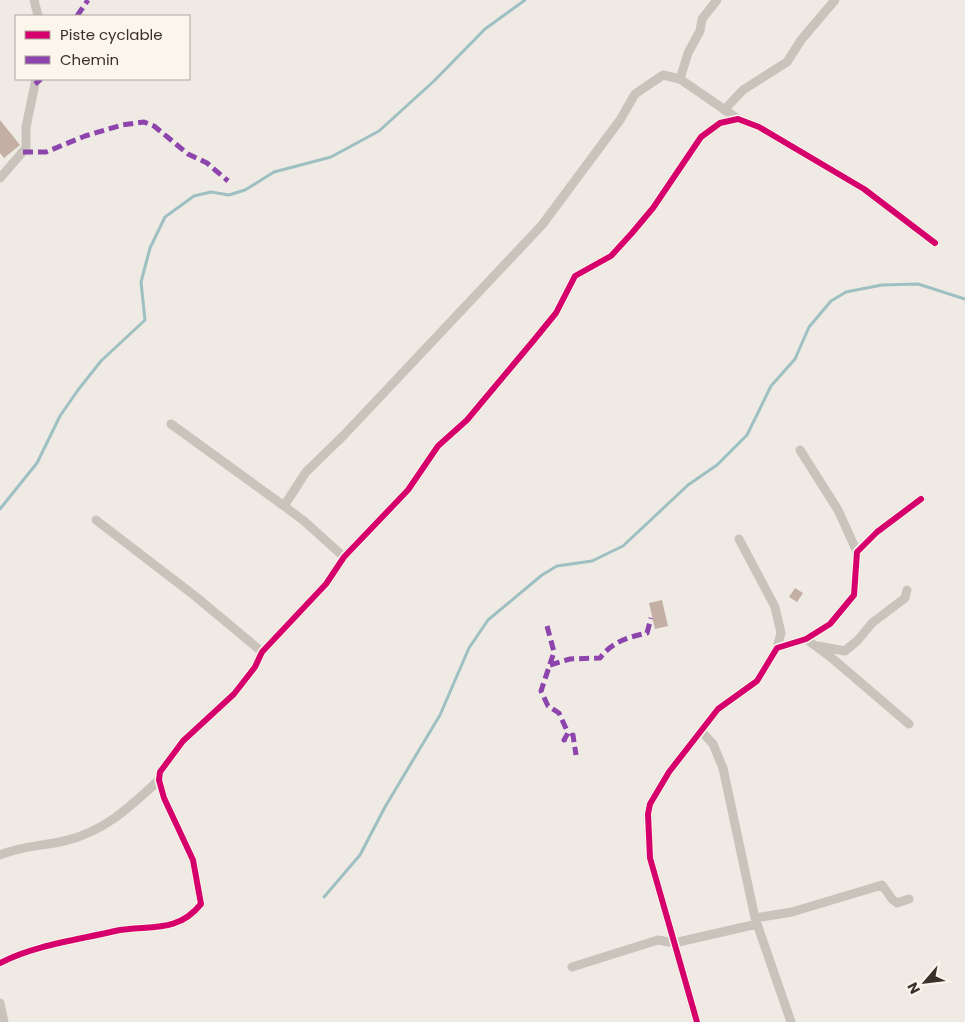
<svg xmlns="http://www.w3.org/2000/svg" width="965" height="1022" font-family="Poppins,sans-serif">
<rect width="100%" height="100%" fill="#efeae4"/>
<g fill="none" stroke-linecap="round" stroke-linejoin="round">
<path stroke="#9ec0c2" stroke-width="3" d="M0,509L37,463L60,416L78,390L101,361L145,320L141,282L150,248L165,217L194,196L211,192L229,195L245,190L274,172L331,157L379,131L434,81L485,29L525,0
M324,897L360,855L385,807L440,715L469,648L488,620L542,575L557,566L592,561L623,546L688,485L717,465L747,435L771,386L795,359L809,327L831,301L846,292L882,285L918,284L965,299"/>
</g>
<path fill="#c4afa5" d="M0,120L20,145L4,158L0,153Z
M795,588L803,593L797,602L789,597Z
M662,600L668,626L655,629L649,603Z"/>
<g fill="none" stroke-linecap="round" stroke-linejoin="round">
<path stroke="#c9c3bc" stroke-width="9" d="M34,0L38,16
M680,79L688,53L700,31L702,19L717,0
M724,110L743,90L787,62L801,40L835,0
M0,178L26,148V127L36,79
M171,424L284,506
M800,450L838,510L857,552
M96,520L195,596L262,652
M739,539L775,607L781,633L777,648
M344,557L304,521L284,506L306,472L344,435L542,225L620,120L635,94L663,75L680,79L738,119
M806,639L833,659L909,724
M818,646L845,651L858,640L872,623L905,598L907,590
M701,731L713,744L723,768L755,918L791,1022
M0,855C20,846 43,846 64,841C104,832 130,807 159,780
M755,918L792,912L882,885L892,899L897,903L909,899
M0,963C35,945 77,940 115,931C147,924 176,935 201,904L193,860L164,798L159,780L160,772L183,741L234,694L255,667L262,652L326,584L344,557L408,490L438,446L467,420L534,340L556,313L575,276L611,256L632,233L653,208L701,137L720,123L738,119L759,127L864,189L935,243
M572,967L658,940L674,943L757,924
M0,1003L4,1022
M697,1022L650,858L648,814L650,804L669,772L718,709L757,681L777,648L806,639L830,624L854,595L857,552L877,532L921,499"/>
<path stroke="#8e44ad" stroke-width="5" stroke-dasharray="10 5" stroke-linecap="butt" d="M77,16L88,0
M35,84L41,79
M23,152H46L85,136L122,125L144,122L154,126L188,154L207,163L228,181
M547,626L554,652L541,691L548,706L559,713L568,733L564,740L573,735L576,755
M550,665L570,659L600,658C612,642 628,637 647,633L651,618"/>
<g stroke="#fbf5ec" stroke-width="9">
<path id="cycleway" d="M0,963C35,945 77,940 115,931C147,924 176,935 201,904L193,860L164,798L159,780L160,772L183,741L234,694L255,667L262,652L326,584L344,557L408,490L438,446L467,420L534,340L556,313L575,276L611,256L632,233L653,208L701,137L720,123L738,119L759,127L864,189L935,243
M697,1022L650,858L648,814L650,804L669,772L718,709L757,681L777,648L806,639L830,624L854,595L857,552L877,532L921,499"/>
</g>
<use href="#cycleway" stroke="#d6006c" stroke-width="6"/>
</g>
<rect x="15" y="15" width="175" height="65" fill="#fbf5ec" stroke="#aea69e"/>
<rect x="25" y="31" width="25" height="8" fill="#d6006c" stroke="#aea69e"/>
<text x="60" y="40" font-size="15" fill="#3b302a">Piste cyclable</text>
<rect x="25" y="56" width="25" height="8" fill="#8e44ad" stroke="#aea69e"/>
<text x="60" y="65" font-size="15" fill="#3b302a">Chemin</text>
<g transform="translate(925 982) rotate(242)" stroke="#fbf5ec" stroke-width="4" paint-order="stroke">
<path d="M0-4L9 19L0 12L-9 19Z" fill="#3b302a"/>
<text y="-8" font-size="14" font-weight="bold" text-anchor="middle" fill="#3b302a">N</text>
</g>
</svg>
